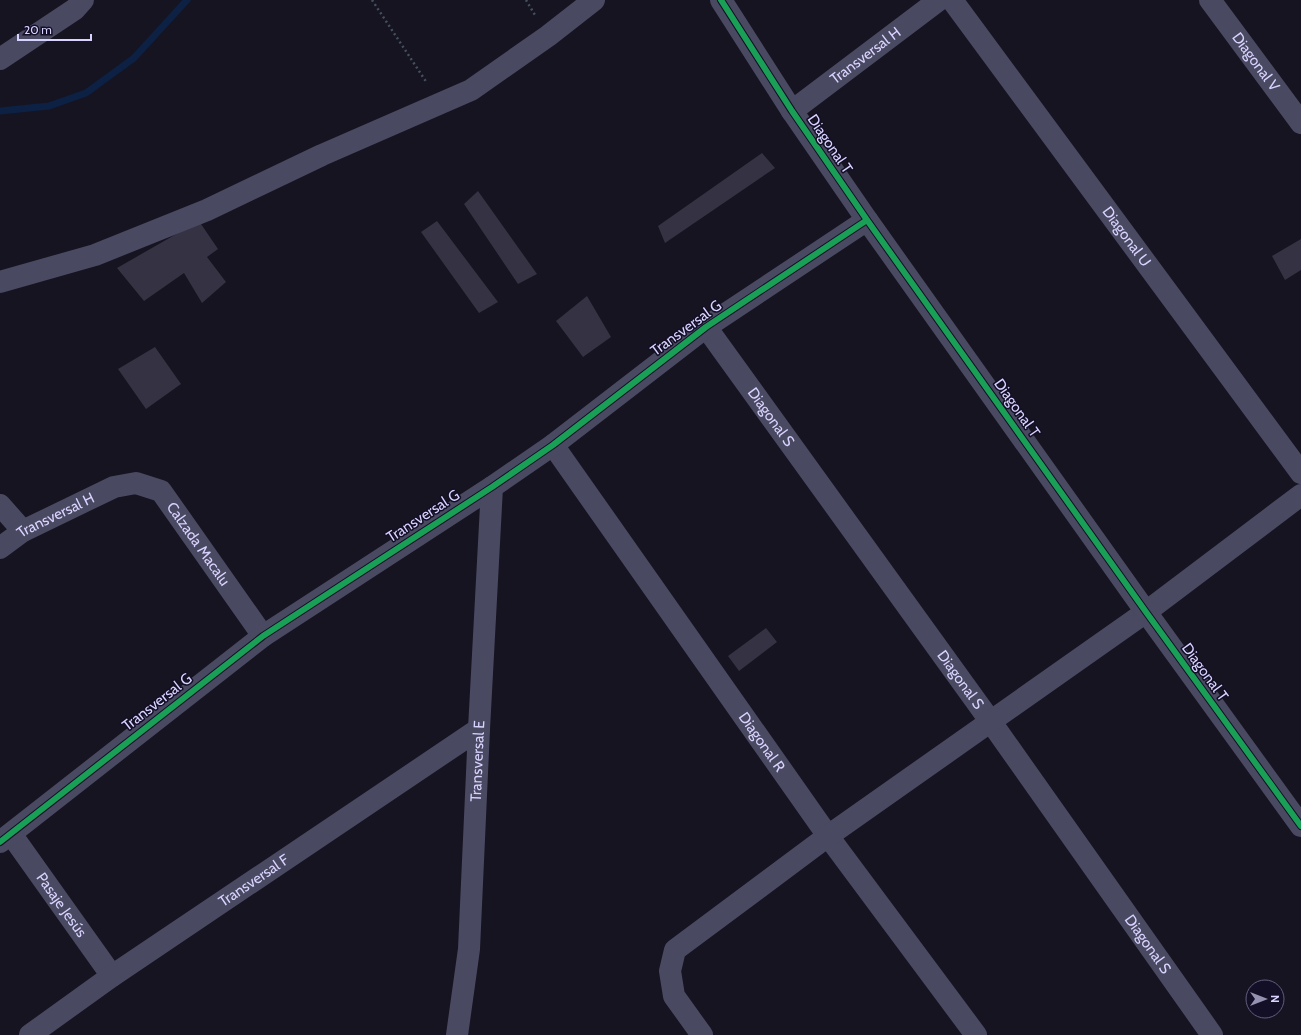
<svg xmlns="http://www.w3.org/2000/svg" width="1301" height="1035" font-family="Cabin,sans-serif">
<rect width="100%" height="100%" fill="#161421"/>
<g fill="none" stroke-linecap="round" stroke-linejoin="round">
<path stroke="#0d2144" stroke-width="7" d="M0,111L49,106L86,93L134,58L187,0"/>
</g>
<path fill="#343243" d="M762,153L775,168L665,243L658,226Z
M478,191L537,274L518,284L464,204Z
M199,221L218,249L207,257L226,282L202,303L184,273L144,301L117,268Z
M437,221L498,302L479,313L421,232Z
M1301,239V270L1285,280L1272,256Z
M587,296L611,337L583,357L556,321Z
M155,347L181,384L146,409L118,369Z
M766,628L777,642L739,671L728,656Z"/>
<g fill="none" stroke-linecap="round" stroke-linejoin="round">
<path stroke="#44505f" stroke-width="2.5" stroke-dasharray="2 3" stroke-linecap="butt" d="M372,0L427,83
M526,0L535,15"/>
<g stroke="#4a4962" stroke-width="22">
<path d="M721,0L792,111L867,220"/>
<path id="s1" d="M952,0L1301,473"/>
<path id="s2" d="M1210,0L1301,123"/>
<path d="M0,59L75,9L83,0"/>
<path id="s3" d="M792,111L939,0"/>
<path d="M0,282L95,255L207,210L322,155L471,90L548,36L594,0"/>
<path id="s4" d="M706,327L991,722L1212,1035"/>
<path id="s5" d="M553,445L828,836L976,1035"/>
<path d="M0,505L23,531"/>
<path id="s6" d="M0,548L23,531L114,487L136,483L161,491L263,636"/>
<path id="s7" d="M11,834L112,976"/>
<path d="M0,842L263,636L492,487"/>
<path id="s8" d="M30,1035L112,976L479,729"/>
<path d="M702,1035L674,996L670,971L675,950L828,836L1146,612L1301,495"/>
</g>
<path stroke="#4a4962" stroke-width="22" id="s9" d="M457,1035L469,949L479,729L492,487L553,445L706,327L867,220L1146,612L1301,826"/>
<g stroke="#130f26" stroke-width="8">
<path id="cycleway" d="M721,0L792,111L867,220L1146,612L1301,826
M0,842L263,636L492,487L553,445L706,327L867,220"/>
</g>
<use href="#cycleway" stroke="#1a9f57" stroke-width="6"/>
</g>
<g text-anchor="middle" stroke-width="3" stroke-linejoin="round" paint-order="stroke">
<g font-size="15" fill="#d9d4ff" stroke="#130f26">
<text dy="5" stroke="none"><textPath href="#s3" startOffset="92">Transversal H</textPath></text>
<text dy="5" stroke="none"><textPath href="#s2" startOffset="77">Diagonal V</textPath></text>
<text transform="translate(830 144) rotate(56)" y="5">Diagonal T</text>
<text dy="5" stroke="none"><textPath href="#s1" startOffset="294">Diagonal U</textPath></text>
<text transform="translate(686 328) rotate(-36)" y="5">Transversal G</text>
<text transform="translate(1017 408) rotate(55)" y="5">Diagonal T</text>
<text dy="5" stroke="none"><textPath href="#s4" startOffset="111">Diagonal S</textPath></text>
<text dy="5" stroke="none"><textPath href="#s6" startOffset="65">Transversal H</textPath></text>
<text transform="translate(423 516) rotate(-33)" y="5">Transversal G</text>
<text dy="5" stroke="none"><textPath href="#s6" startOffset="243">Calzada Macalu</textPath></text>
<text transform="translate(1205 672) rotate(54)" y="5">Diagonal T</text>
<text dy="5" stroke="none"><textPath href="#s4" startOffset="435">Diagonal S</textPath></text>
<text transform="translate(157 702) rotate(-38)" y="5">Transversal G</text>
<text dy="5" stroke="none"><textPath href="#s5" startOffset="363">Diagonal R</textPath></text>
<text dy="5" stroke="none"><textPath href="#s9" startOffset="275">Transversal E</textPath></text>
<text dy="5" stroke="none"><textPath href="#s8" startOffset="272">Transversal F</textPath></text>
<text dy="5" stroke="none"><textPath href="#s7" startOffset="87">Pasaje Jesús</textPath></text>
<text dy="5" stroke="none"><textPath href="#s4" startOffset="759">Diagonal S</textPath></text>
</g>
</g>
<g transform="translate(1265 999) rotate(90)"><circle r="19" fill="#130f26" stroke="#625e7d"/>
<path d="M0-3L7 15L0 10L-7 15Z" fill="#9591b1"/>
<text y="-6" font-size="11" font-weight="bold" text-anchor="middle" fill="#d9d4ff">N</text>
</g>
<path d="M18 34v6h73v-6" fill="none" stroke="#d9d4ff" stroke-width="2"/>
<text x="24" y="34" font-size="12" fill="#d9d4ff" stroke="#130f26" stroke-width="3" paint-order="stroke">20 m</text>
</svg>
